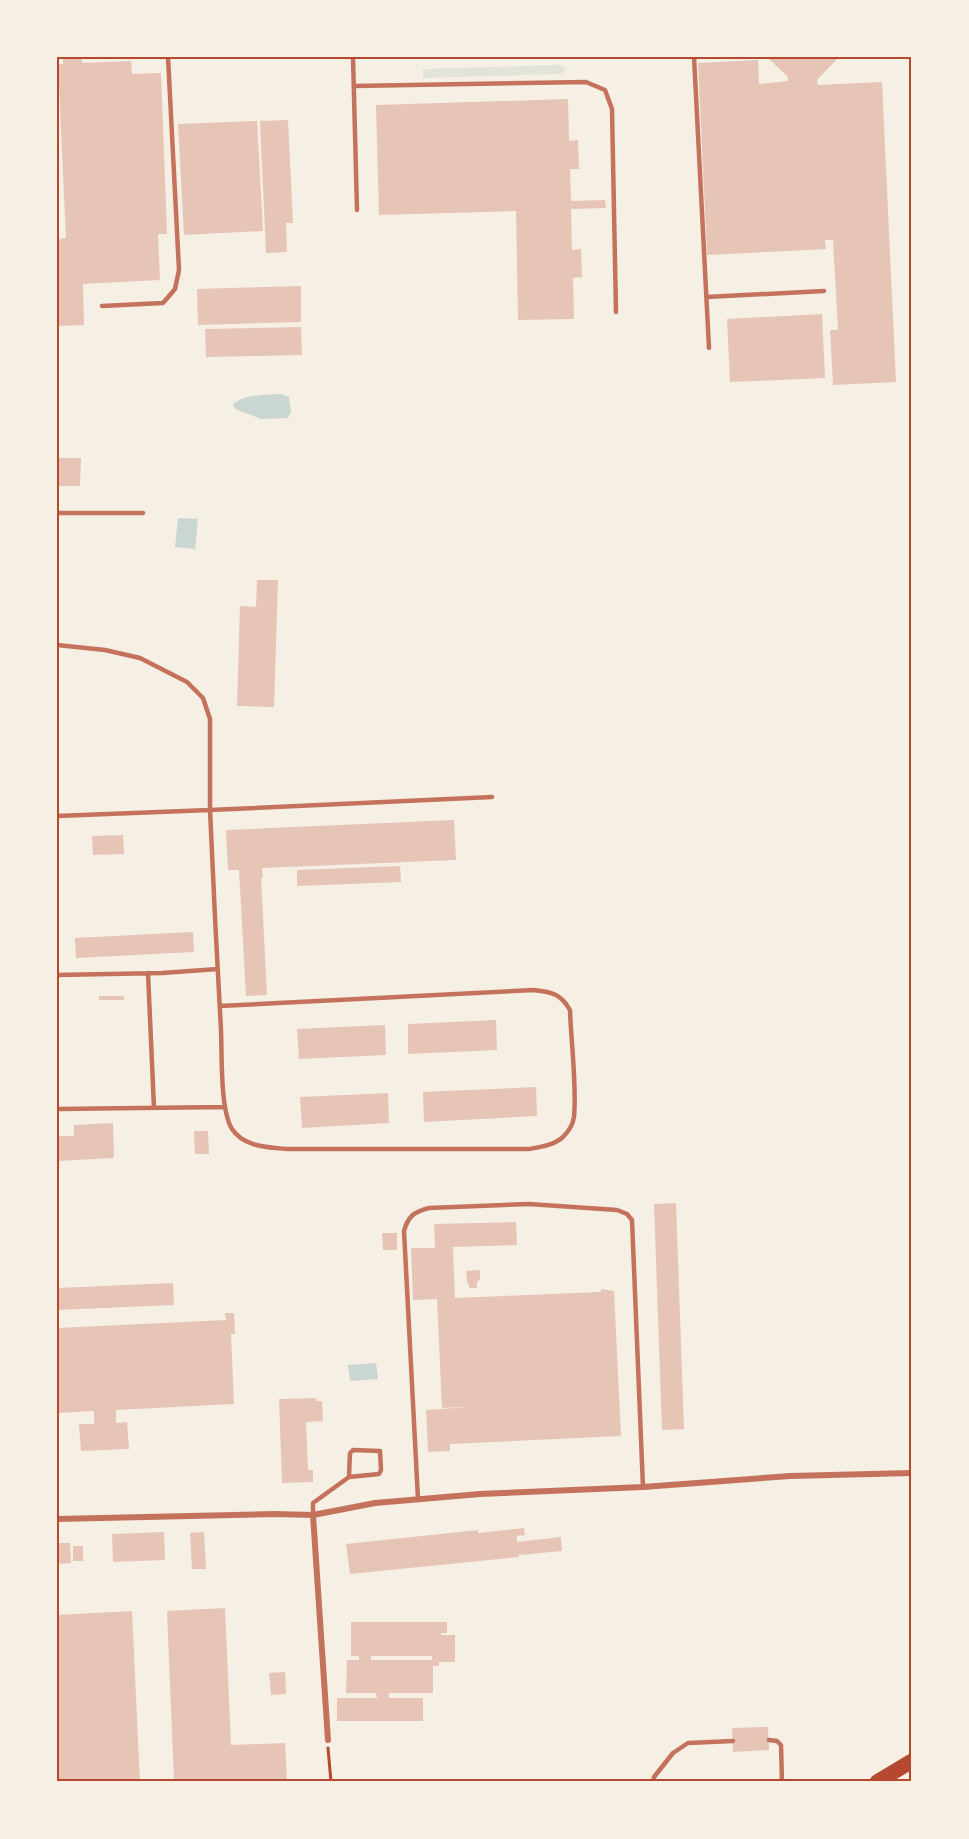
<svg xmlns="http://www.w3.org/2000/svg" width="969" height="1839" font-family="Cabin,sans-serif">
<rect width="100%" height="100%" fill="#f6efe4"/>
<path fill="#e2e4dc" d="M561,65L566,69L561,74L423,78V69Z"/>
<path fill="#c9d6d2" d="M281,394L289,397L291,412L288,418L261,419L235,409L233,404C246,394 265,395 281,394Z
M178,518L198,519L195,549L175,547Z
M376,1363L378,1379L350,1381L348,1365Z"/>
<path fill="#e6c5b7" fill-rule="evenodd" d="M63,57H82V63L131,61L132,74L161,73L167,234H158L160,280L83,284L84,325L57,326V239L66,238L58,64H63Z
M767,57H839L817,80L818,85L882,82L896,382L833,385L830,330H838L833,240H825L826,249L707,255L698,63L758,60L759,84L788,81V77Z
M568,99L569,141L578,140L579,169H570L571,201L605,200L606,208L571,209L572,250L581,249L582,277L573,278L574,319L518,320L516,211L379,215L376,105Z
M288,120L293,223H286L287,252L266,253L260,121Z
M257,121L263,231L184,235L178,124Z
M301,286V322L198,325L197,289Z
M822,314L825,378L730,382L727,319Z
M301,327L302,355L206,357L205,329Z
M57,458H81L80,486H57Z
M257,580H278L274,707L237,706L240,606L256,607Z
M454,820L456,860L262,868L263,878H261L267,995L246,996L239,870H228L226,830Z
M123,835L124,854L93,855L92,836Z
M400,866L401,882L297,886V870Z
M193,932L194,952L76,958L75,938Z
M99,996H124V1000H99Z
M496,1020L497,1050L408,1054V1024Z
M385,1025L386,1055L299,1059L297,1029Z
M536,1087L537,1116L424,1122L423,1092Z
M388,1093L389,1123L302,1128L300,1097Z
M113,1123L114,1158L57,1161V1136H74V1125Z
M194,1131H208L209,1154H195Z
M676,1203L684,1429L662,1430L654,1204Z
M516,1222L517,1245L453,1247L455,1298L601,1292V1289L614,1291L621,1436L450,1444V1451L428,1452L426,1410L468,1407L442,1408L437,1299L413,1300L411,1248H435L434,1224Z
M382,1233H397V1250H383Z
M480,1270V1279L477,1282V1288H470L467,1281L466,1271Z
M173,1283L174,1305L57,1310V1288Z
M225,1313H234L235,1334H231L234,1404L116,1410V1423L127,1422L129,1449L81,1451L79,1424H94V1411L57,1413V1328L226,1320Z
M316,1398L317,1401H322L323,1421L306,1422L308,1470H313V1482L282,1483L279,1399Z
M524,1528L525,1535L517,1536V1542L561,1537L562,1551L520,1555L519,1553V1557L350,1574L346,1544L478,1530V1533Z
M164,1532L165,1560L113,1562L112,1534Z
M204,1532L206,1569H192L190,1533Z
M57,1543H70L71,1563L57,1564Z
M73,1546H83V1561H73Z
M225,1608L231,1745L285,1743L287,1782H174L167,1611Z
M132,1611L140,1782H57V1615Z
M351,1622H447V1633H441V1635H455V1662H439V1666H433V1693H389V1698H423V1721H337V1698H377L376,1693H346L347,1660H359V1656H351ZM371,1656H432V1660H371Z
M285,1672L286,1694L271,1695L269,1673Z
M768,1727L769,1750L733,1752L732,1728Z"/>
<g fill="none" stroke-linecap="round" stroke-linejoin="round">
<path stroke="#b5482f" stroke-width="3" d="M328,1748L331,1782"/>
<path stroke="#c5725c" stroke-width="4.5" d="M353,57L357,210
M694,57L709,348
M354,86L586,82L605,90L612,109L616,312
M706,297L824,291
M102,306L163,303L175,289L179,270L168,57
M57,513H143
M57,645L105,650L140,658L187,682L203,698L210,719V810L492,797
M57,816L210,810C213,883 217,957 221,1030C222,1054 220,1110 232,1129C244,1147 267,1147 286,1149H529C541,1147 554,1145 563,1137C569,1131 573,1124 574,1117C577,1086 571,1042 570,1010C561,994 552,992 534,990L220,1006
M148,973L154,1108
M57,975L162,973L218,969
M57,1109L225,1107
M418,1499L404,1231C408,1217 413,1212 429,1208L529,1204L617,1210L627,1214L632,1220L643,1487
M313,1515V1503L349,1477L379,1474L381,1470L380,1451L353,1450L350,1453L349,1477
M769,1740L777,1741L781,1745L782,1782
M653,1782L654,1777L673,1753L688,1743L733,1741"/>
<path stroke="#c5725c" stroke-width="6" d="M313,1515L328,1740
M57,1519L274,1514L313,1515L375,1503L480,1494L643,1487L790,1476L912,1473"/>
<path stroke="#b5482f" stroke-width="15" d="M877,1782L912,1761"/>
</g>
<rect width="969" height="1839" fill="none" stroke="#f6efe4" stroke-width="117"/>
<rect x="58" y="58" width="852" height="1722" fill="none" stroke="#b5482f" stroke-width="2"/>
</svg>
